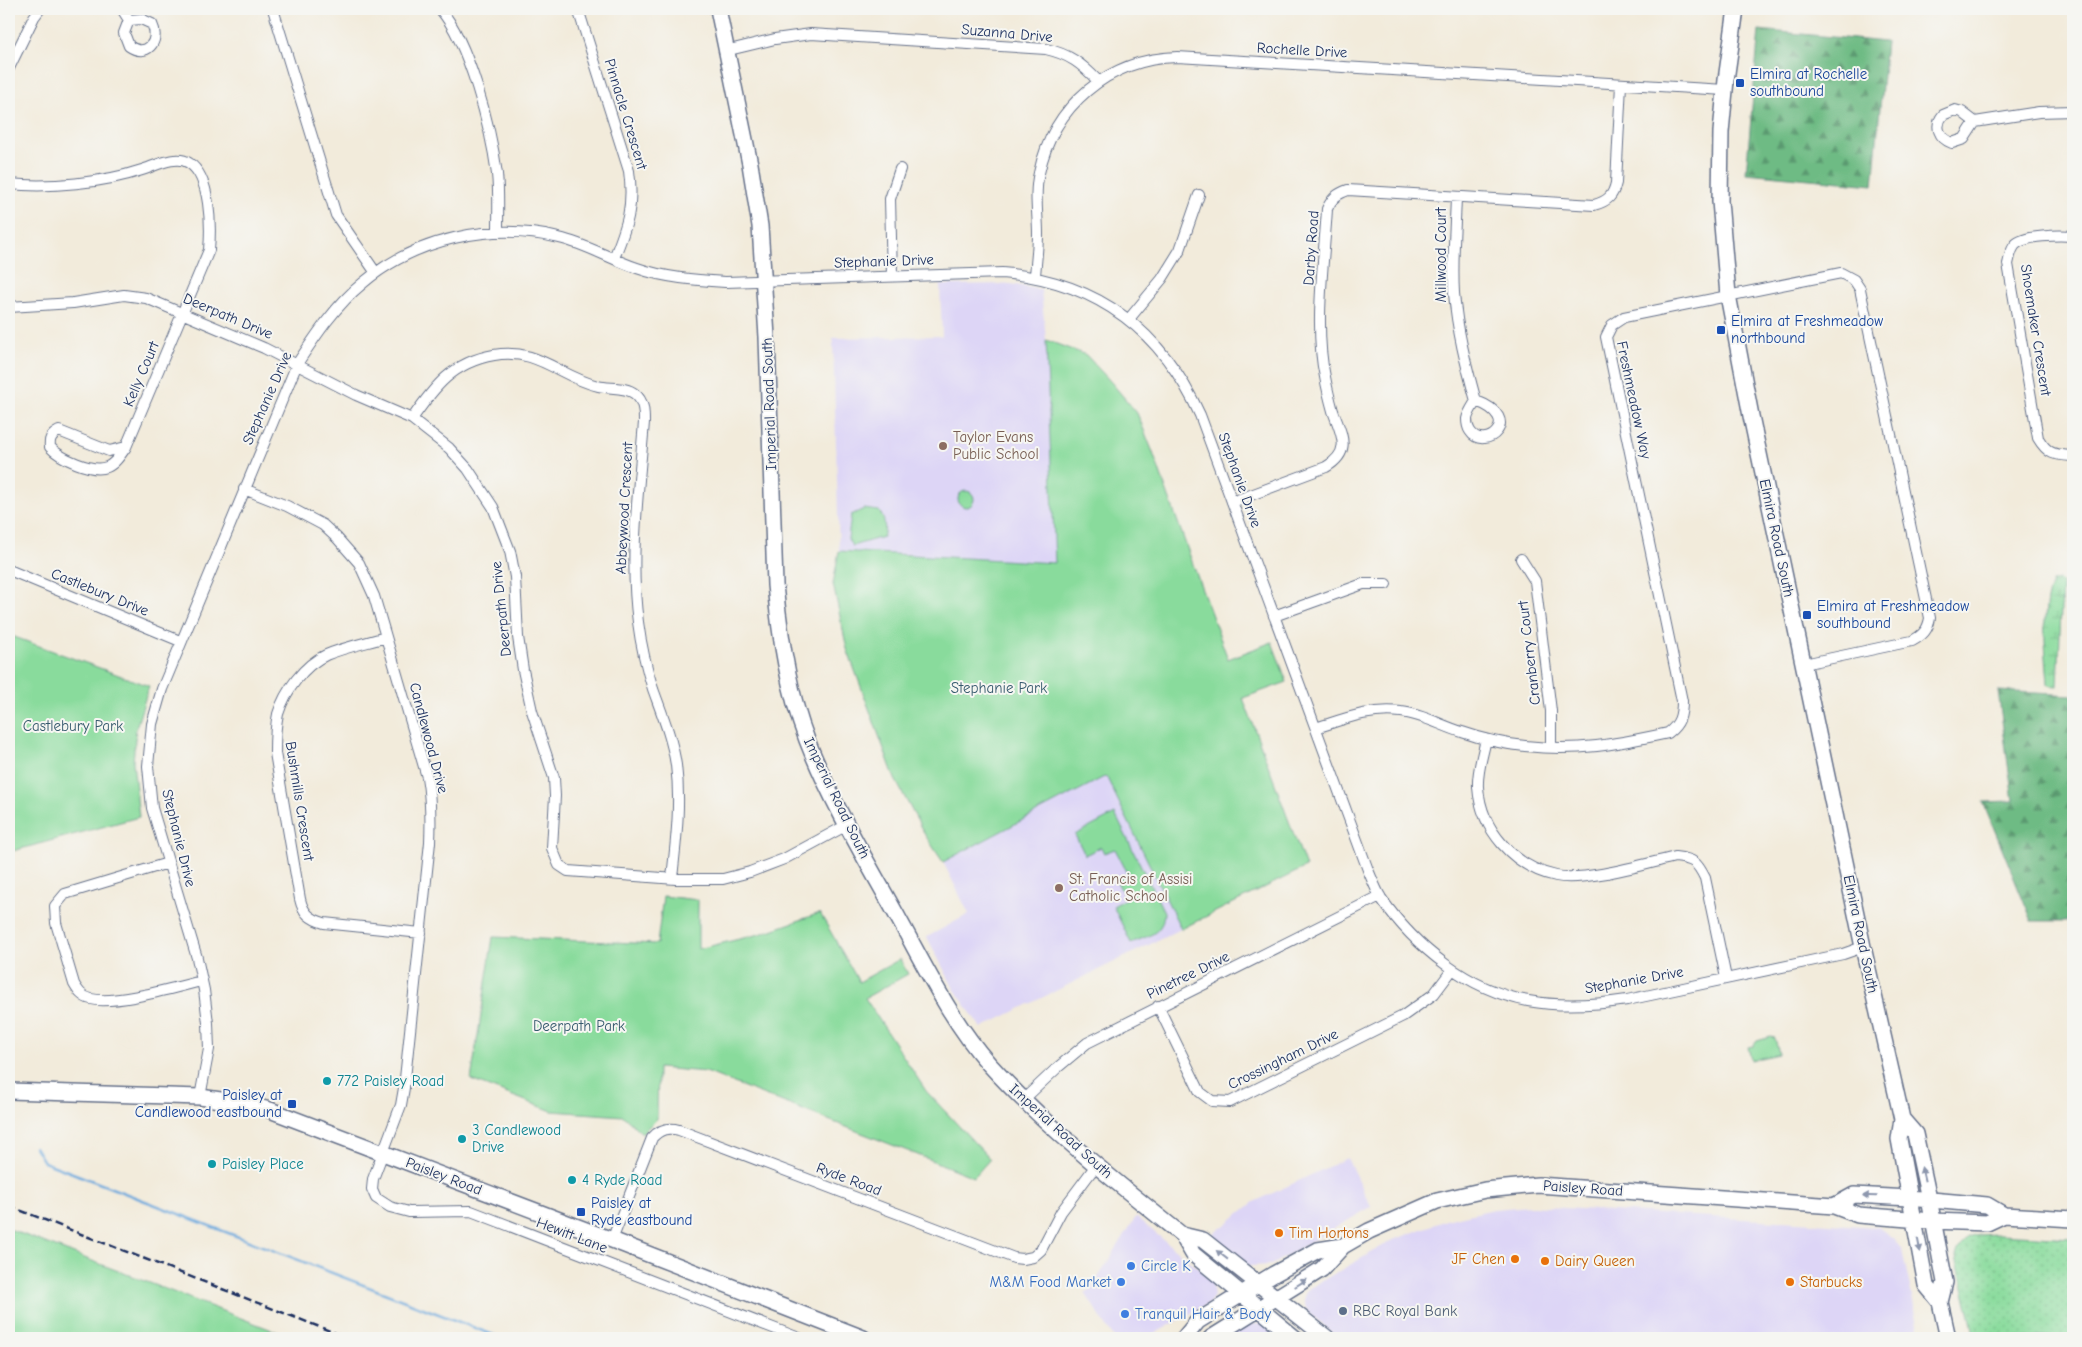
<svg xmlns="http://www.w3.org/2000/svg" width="2082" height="1347" font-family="'Comic Neue',sans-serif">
<defs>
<pattern id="grass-dots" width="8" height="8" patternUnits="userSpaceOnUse" patternTransform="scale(1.25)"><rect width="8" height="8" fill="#89db9c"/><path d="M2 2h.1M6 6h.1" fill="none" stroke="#76bc89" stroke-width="1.8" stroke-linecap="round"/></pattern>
<pattern id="forest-firs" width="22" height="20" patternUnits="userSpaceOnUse" patternTransform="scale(1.25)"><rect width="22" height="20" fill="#6ebb84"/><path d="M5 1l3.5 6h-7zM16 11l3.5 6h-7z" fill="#5a986f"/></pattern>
<pattern id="wetland-marsh" width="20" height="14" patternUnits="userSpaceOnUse" patternTransform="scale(1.25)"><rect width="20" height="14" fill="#89db9c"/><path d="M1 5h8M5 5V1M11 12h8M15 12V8" fill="none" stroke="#76bc89"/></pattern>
</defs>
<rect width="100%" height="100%" fill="#f6f6f2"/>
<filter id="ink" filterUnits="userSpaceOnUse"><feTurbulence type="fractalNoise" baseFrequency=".02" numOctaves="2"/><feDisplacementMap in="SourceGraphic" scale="10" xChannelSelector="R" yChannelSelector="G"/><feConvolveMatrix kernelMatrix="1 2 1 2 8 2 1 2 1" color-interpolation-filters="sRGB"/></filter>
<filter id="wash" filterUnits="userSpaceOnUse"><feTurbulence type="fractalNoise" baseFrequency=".0096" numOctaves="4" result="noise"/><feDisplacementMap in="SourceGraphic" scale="20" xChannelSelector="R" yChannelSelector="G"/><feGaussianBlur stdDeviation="1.12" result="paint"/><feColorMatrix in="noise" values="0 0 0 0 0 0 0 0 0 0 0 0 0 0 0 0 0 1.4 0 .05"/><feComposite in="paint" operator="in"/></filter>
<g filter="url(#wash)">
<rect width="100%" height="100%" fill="#f2ebdb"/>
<path fill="#ddd5f6" d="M1011,284L1041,290L1046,340L1055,563L839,551L833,338L942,336L940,285Z
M1106,776L1181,929L981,1028L953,987L927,937L969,914L943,862Z
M1347,1158L1371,1207L1271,1265L1249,1266L1212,1235L1254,1202Z
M1530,1206L1878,1227L1893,1238L1902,1250L1921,1338H1339L1308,1312L1304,1303V1296L1308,1289L1393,1240L1446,1220L1494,1209Z
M1136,1217L1212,1280L1214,1296L1209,1303L1147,1338H1114L1085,1293L1091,1289Z
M1248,1324H1259L1270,1326L1286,1338H1225Z"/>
<path fill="url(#grass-dots)" stroke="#52857d" d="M1999,1234L2073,1238V1338H1975L1956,1257C1961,1233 1979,1235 1999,1234Z"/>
<path fill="url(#forest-firs)" stroke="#447571" d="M1759,30L1886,42L1873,185L1746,173Z
M1998,691L2073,695V921H2032L1983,802L2013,801Z"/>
<path fill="url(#wetland-marsh)" stroke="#52857d" d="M2059,580L2062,583L2058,686L2054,687L2048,684C2046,651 2040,613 2052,582Z"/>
<path fill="#89db9c" stroke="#52857d" d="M1046,340L1086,355L1111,382L1137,413L1152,450L1199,581L1228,659L1272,642L1287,682L1243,698L1306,867L1181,929L1106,776L943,862L925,835L895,779L847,649L833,584L839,551L1055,563Z
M958 499a8 8 0 1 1 16 0a8 8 0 1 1-16 0Z
M864,509L879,511C885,519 886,528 883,537L852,546L848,539L851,515Z
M9,635L149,686L136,728L133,762L139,817L9,852Z
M1115,814L1164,912C1163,934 1150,935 1131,943L1113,906L1126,899L1116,880L1128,874L1115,849L1104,853L1101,847L1085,855L1075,835Z
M663,896L698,900V949L760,934L820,913L859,982L900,959L908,974L865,998L926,1091L990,1159L974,1177L706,1072L658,1068L657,1119L642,1133L623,1116L552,1111L471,1080L493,937L657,944Z
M1771,1037L1775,1038L1779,1054L1751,1060L1748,1047L1753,1046L1757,1041Z
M9,1229L293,1338H9Z"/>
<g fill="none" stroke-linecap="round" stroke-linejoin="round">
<path stroke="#6ba9dd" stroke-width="2.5" d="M35,1147L44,1162L501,1338"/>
</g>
</g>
<g filter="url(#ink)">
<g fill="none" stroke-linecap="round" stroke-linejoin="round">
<g stroke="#66718a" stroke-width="12">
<path id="street" d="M122,9L129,20
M273,9L336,215L376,273
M440,9C469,42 491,129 497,174C499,192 498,212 498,231
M578,9L629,171C634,206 627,226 614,258
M141,19L152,24C161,42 146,58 129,46L124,33L129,20Z
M725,51L775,39L811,34L1046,49C1069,54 1082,64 1098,81
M9,68L34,17L40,9
M1955,110L1962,112L1975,122L1964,139L1952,143C1939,138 1934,126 1943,115Z
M1975,122L2039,112L2073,111
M9,184C49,188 103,183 142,170C155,166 176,154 189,163C211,177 211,227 209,250L126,447L109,451L59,431C51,435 49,439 50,447C60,458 92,473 107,467C115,464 121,454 126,447
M1456,197C1455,229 1452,261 1454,293C1457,330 1466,365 1476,401C1473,406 1468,413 1467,419C1467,423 1468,428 1470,431C1484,453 1526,419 1476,401
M2073,236C2060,235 2024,235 2015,245C2010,251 2010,257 2008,264L2038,438C2048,455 2055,455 2073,456
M892,275L890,199L900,169
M1035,276C1036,262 1038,248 1038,234C1038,214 1034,193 1039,173C1053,106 1108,59 1177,57L1725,90
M9,307L73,303L124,295L146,298L264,348L356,395L412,419L449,448L468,469L493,507L510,551L515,577L518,637L523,670L532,711L554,778L555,796L552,848L559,865L568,871L676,879H723L750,872L784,859L847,825
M1129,319L1162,279L1180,250L1199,195
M412,419C434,387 453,362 494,355C537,347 560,377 598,386C609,389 626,386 635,394C644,401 644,412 644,422C639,488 629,556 638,622C641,645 646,667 653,689C662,714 672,738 676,765C681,803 676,841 672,878
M244,489L287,506L323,525L337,538L359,563L374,596L427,777C431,799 431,819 430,842L404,1088L401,1105L373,1179L372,1189L376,1198L390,1207L409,1212L471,1211L799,1338
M1232,502L1326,467C1353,451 1341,434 1333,411C1330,400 1327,388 1325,377C1314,328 1324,260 1327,209C1332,198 1337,194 1348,190L1594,205C1608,201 1613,196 1616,183L1621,84
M1521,559L1535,581L1551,711V748
M9,570L180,641
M1274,616L1363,584H1386
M386,637C366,643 345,647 326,655C304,665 285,691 278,714C275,727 275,740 275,753L300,899C303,913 310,919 324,923L421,933
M1316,728C1344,719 1371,708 1401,712C1422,714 1442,726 1462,732C1482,739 1504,744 1525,746C1579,752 1616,744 1668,733C1680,724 1682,715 1682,701L1606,337L1612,325L1624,317L1841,273L1854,280L1860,289L1930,618C1928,630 1923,635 1912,641L1804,664
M1486,739C1483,754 1477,771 1478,787C1481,830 1514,867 1556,876C1584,882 1645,864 1675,857C1694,859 1697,862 1705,878L1726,978
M168,863L65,894L55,906L56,923L74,984C78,991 82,997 91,999C116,1005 176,987 202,981
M1158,1006L1200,1092L1212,1101L1230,1102L1403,1016L1434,994L1452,970
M200,1097L209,1049L208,1023L204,990L197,958L152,808L148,766L152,724L162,689L297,364C316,335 336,305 363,283C416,238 492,222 559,238C586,244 610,259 637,268C665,278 696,280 726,282L1002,273C1096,281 1161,329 1200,415L1368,870C1372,879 1376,890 1381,898C1415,947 1468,990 1528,1001C1561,1007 1594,1005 1627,1000L1843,954L1863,947
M1023,1100L1057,1068L1087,1043L1380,896
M612,1240L652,1138C660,1129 668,1127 679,1130L1014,1258L1023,1259L1033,1257L1041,1250L1061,1212L1097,1164"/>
</g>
<g stroke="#66718a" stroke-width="18">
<path id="secondary" d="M718,9L750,164L760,226L767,337L775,585C780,637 788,691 807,740C832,804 868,863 901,923C928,972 952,1022 989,1064C1045,1126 1117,1183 1182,1235L1193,1254L1295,1338
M1736,9L1726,80L1721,132L1720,201L1728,295L1751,416L1863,947L1902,1119L1899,1139L1926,1285L1940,1302
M9,1091L200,1097L241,1103L270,1110L612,1240L863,1338
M1902,1119L1915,1134L1929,1199L1945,1282L1940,1302L1948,1338
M1834,1206L1854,1195L1909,1198L1987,1205L2004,1215L2073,1219
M1182,1235L1203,1240L1327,1338
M1184,1338L1198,1321L1274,1274L1318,1250L1343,1246
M1211,1338L1322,1269L1343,1246L1369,1231L1437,1201L1485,1190L1538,1185L1834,1206L1858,1215L1933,1221L1987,1223L2004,1215"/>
</g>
<use href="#street" stroke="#fff" stroke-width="10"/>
<use href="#secondary" stroke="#fff" stroke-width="15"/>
<path stroke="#1b2f5e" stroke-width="2.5" stroke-dasharray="8 4" stroke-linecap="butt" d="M9,1206L348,1338"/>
</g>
<defs><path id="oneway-solid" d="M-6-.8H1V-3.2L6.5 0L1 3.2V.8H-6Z" transform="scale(1.25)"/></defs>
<g fill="#8d97ae">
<use href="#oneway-solid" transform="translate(1923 1174) rotate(-103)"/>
<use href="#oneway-solid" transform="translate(1870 1196) rotate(-178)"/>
<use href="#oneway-solid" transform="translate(1919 1245) rotate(79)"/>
<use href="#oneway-solid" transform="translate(1222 1255) rotate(-142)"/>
<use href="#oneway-solid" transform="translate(1301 1283) rotate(-32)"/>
</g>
</g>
<g fill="#1a4fb4" stroke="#f6f6f2" stroke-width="2">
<rect x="1735" y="78" width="10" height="10" rx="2.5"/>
<rect x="1716" y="325" width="10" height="10" rx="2.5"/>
<rect x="1802" y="610" width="10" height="10" rx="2.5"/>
<rect x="287" y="1099" width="10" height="10" rx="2.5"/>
<rect x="576" y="1207" width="10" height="10" rx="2.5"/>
</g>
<g fill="#8d6e63" stroke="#f6f6f2" stroke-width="2">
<circle cx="943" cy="446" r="5"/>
<circle cx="1059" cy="888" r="5"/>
</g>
<g fill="#0f9aa8" stroke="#f6f6f2" stroke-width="2">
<circle cx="327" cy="1081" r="5"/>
<circle cx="462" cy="1139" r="5"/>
<circle cx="212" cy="1164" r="5"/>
<circle cx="572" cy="1180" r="5"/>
</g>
<g fill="#e8710a" stroke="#f6f6f2" stroke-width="2">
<circle cx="1279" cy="1233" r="5"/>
<circle cx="1515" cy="1259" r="5"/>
<circle cx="1545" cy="1261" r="5"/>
<circle cx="1790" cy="1282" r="5"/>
</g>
<g fill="#3f7fe0" stroke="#f6f6f2" stroke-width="2">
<circle cx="1131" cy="1266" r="5"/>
<circle cx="1121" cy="1282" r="5"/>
<circle cx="1125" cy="1314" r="5"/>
</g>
<circle fill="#5c6f8a" stroke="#f6f6f2" stroke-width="2" cx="1343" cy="1311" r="5"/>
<g text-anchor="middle" stroke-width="4" stroke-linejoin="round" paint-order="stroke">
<g font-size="15" fill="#1b2f5e" stroke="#f6f6f2">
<text transform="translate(1007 33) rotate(5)" y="5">Suzanna Drive</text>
<text transform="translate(1302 50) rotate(3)" y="5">Rochelle Drive</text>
<text transform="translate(626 114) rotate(73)" y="5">Pinnacle Crescent</text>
<text transform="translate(1311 248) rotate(-86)" y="5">Darby Road</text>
<text transform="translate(1441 255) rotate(-90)" y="5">Millwood Court</text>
<text transform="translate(884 261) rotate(-2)" y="5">Stephanie Drive</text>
<text transform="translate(228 316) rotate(23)" y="5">Deerpath Drive</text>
<text transform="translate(2036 330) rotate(81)" y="5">Shoemaker Crescent</text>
<text transform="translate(141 374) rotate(-67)" y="5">Kelly Court</text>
<text transform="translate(267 398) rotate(-66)" y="5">Stephanie Drive</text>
<text transform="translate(1634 400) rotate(78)" y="5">Freshmeadow Way</text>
<text transform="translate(769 404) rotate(-92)" y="5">Imperial Road South</text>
<text transform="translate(1240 480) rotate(70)" y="5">Stephanie Drive</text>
<text transform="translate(624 508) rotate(-87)" y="5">Abbeywood Crescent</text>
<text transform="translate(1777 538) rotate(78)" y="5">Elmira Road South</text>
<text transform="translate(100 592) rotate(22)" y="5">Castlebury Drive</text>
<text transform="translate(501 609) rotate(-96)" y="5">Deerpath Drive</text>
<text transform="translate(1529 653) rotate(-97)" y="5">Cranberry Court</text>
<text transform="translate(429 738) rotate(75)" y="5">Candlewood Drive</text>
<text transform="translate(837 798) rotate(64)" y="5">Imperial Road South</text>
<text transform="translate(300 801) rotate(81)" y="5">Bushmills Crescent</text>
<text transform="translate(179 838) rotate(76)" y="5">Stephanie Drive</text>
<text transform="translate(1861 934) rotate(78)" y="5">Elmira Road South</text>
<text transform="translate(1188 975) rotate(-26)" y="5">Pinetree Drive</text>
<text transform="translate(1634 980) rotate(-10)" y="5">Stephanie Drive</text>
<text transform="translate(1283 1059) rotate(-26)" y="5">Crossingham Drive</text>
<text transform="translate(1061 1131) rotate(42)" y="5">Imperial Road South</text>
<text transform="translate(444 1176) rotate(21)" y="5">Paisley Road</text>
<text transform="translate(849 1179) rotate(21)" y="5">Ryde Road</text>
<text transform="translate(1583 1188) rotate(4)" y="5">Paisley Road</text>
<text transform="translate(572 1235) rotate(21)" y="5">Hewitt Lane</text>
</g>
<g font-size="15" fill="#164399" stroke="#f6f6f2" text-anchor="start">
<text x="1750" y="79">Elmira at Rochelle<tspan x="1750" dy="17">southbound</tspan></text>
<text x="1731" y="326">Elmira at Freshmeadow<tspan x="1731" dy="17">northbound</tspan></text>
<text x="1817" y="611">Elmira at Freshmeadow<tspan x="1817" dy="17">southbound</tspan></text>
<text x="282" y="1100" text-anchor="end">Paisley at<tspan x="282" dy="17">Candlewood eastbound</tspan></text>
<text x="591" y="1208">Paisley at<tspan x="591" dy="17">Ryde eastbound</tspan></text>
</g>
<g font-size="15" fill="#785e54" stroke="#f6f6f2" text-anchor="start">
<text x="953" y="442">Taylor Evans<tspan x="953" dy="17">Public School</tspan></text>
<text x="1069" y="884">St. Francis of Assisi<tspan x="1069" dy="17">Catholic School</tspan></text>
</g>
<g font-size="15" fill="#365a6e" stroke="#f6f6f2">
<text x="999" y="693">Stephanie Park</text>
<text x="73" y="731">Castlebury Park</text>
<text x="579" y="1031">Deerpath Park</text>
</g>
<g font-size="15" fill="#0d838f" stroke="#f6f6f2" text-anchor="start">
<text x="337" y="1086">772 Paisley Road</text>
<text x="472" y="1135">3 Candlewood<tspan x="472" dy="17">Drive</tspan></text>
<text x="222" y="1169">Paisley Place</text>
<text x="582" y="1185">4 Ryde Road</text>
</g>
<g font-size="15" fill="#c56008" stroke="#f6f6f2" text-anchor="start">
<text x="1289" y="1238">Tim Hortons</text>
<text x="1505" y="1264" text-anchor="end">JF Chen</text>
<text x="1555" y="1266">Dairy Queen</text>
<text x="1800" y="1287">Starbucks</text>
</g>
<g font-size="15" fill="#366cbe" stroke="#f6f6f2" text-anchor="start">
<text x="1141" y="1271">Circle K</text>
<text x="1111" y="1287" text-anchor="end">M&amp;M Food Market</text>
<text x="1135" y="1319">Tranquil Hair &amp; Body</text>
</g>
<g font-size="15" fill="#4e5e75" stroke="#f6f6f2" text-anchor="start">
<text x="1353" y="1316">RBC Royal Bank</text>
</g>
</g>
<rect width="2082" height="1347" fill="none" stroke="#f6f6f2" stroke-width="30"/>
</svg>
